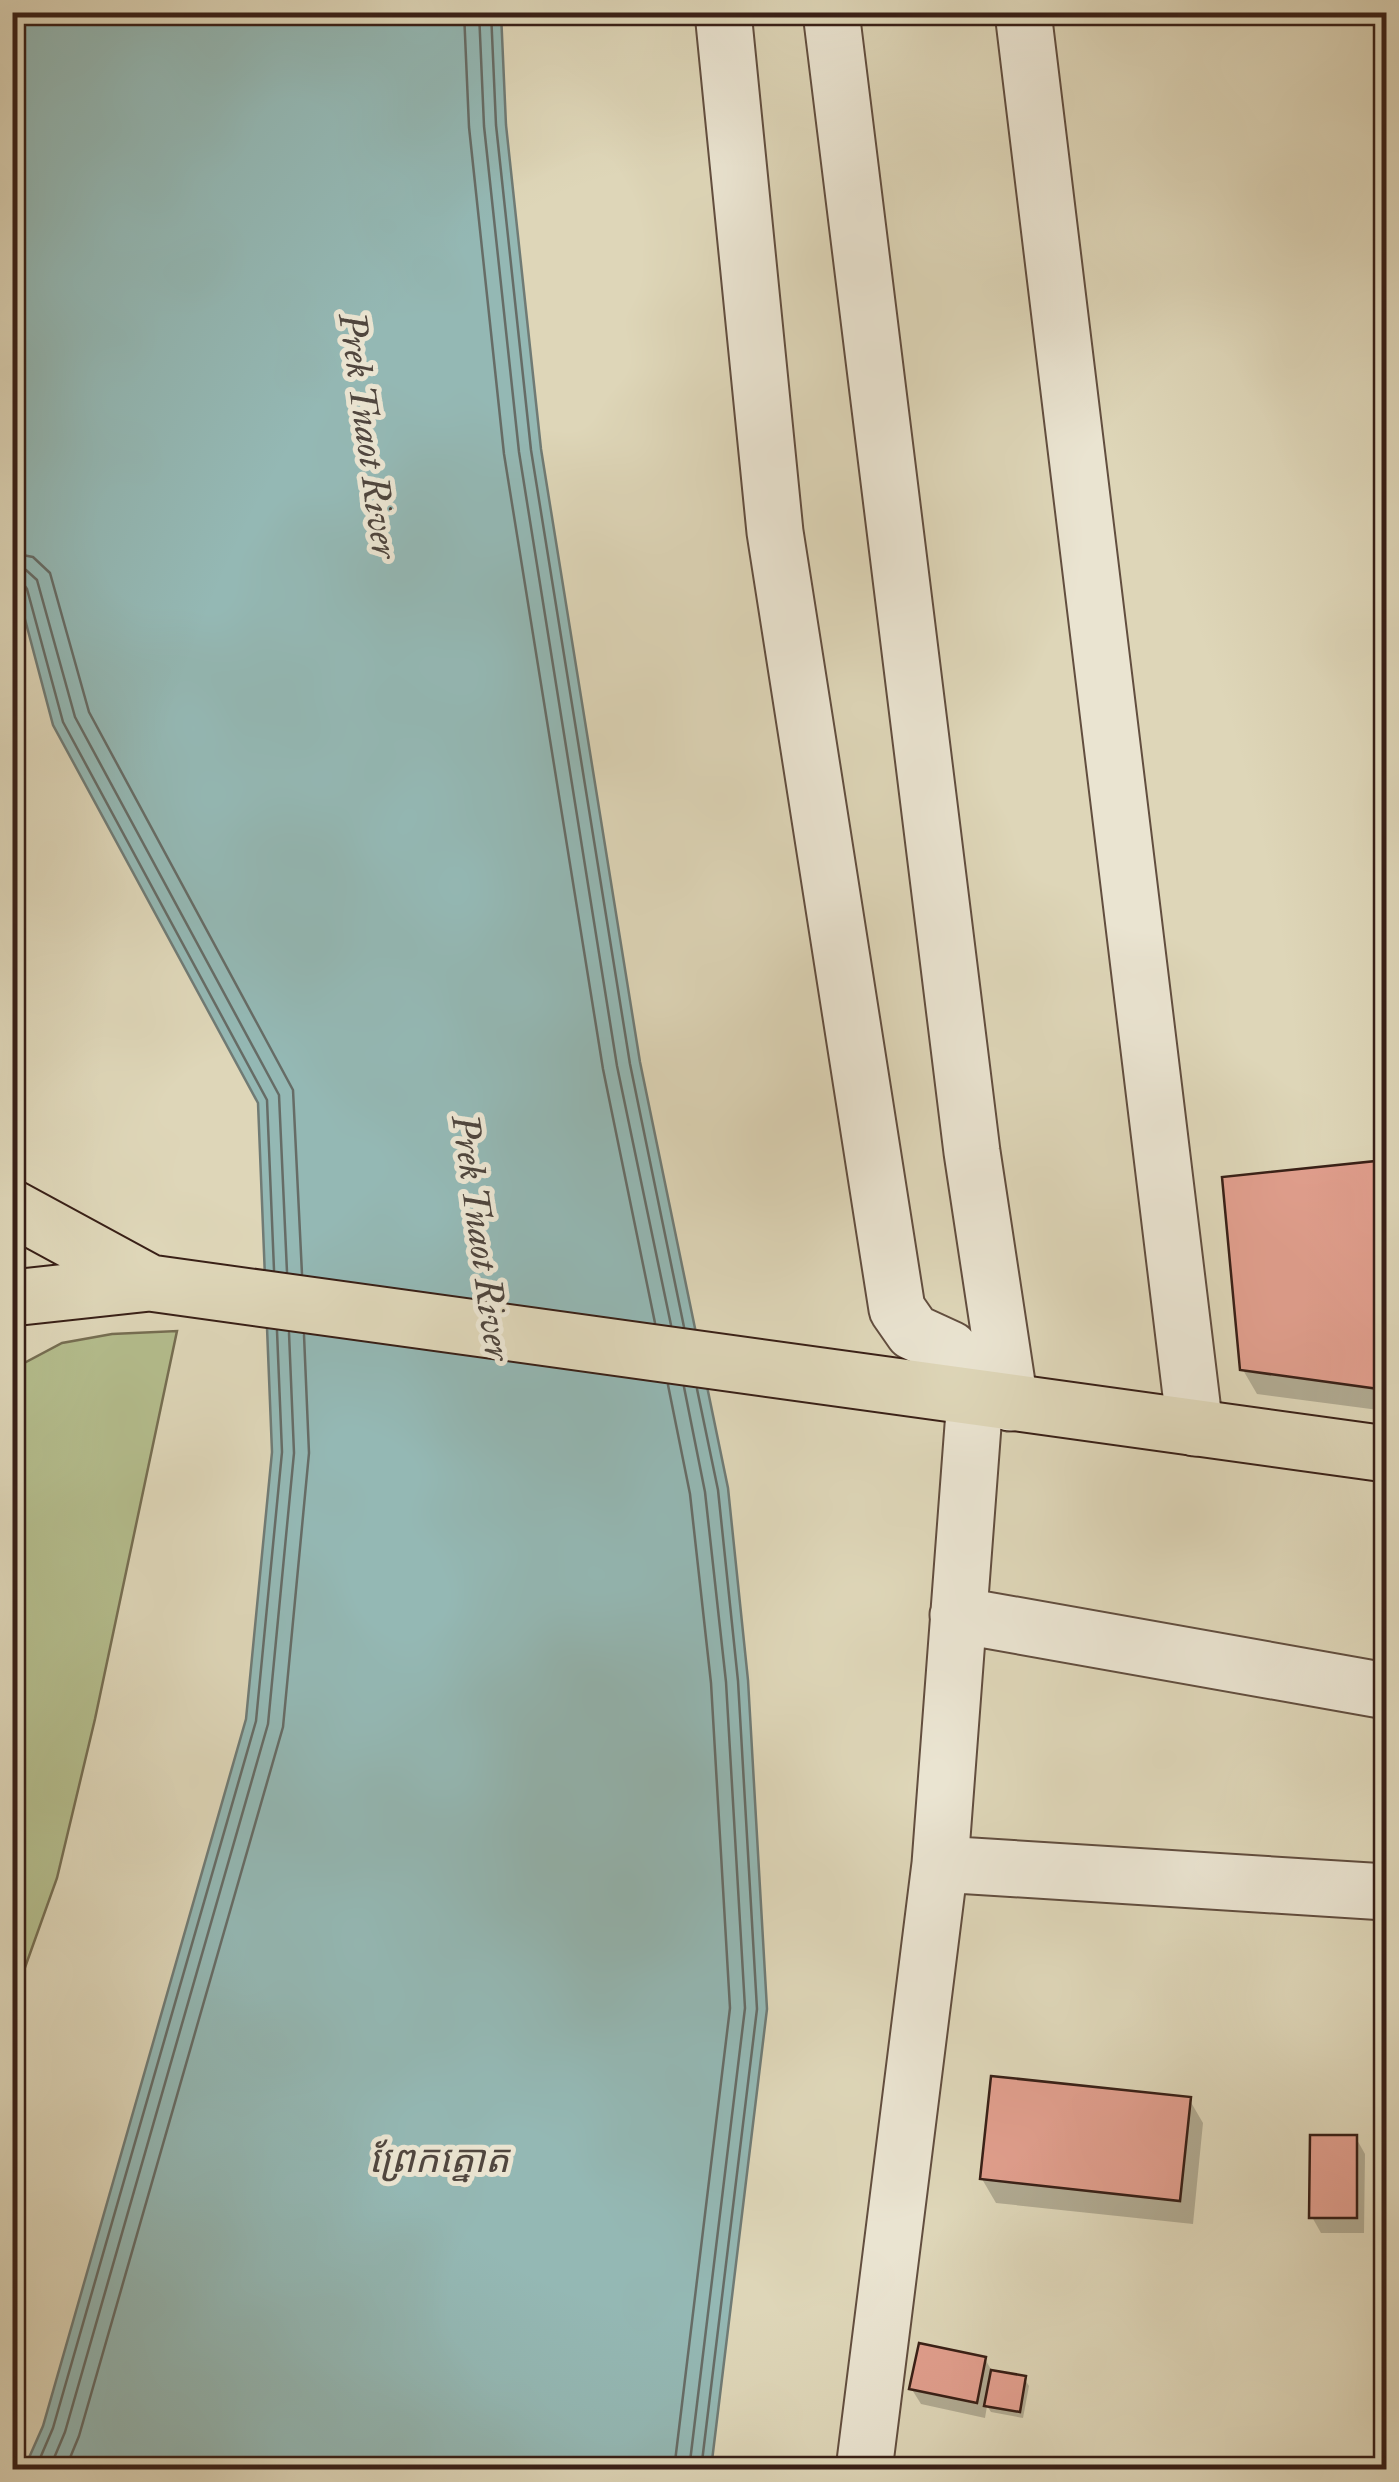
<svg xmlns="http://www.w3.org/2000/svg" width="1399" height="2482" font-family="'IM FELL Double Pica','Noto Sans Khmer',serif">
<rect width="100%" height="100%" fill="#ded6b8"/>
<filter id="stains"><feTurbulence type="fractalNoise" baseFrequency=".002" numOctaves="4"/><feColorMatrix values="0 0 0 0 .2 0 0 0 0 .09 0 0 0 0 .02 0 0 0 .5 -.17"/></filter>
<radialGradient id="worn" r=".72"><stop offset=".6" stop-color="#630" stop-opacity="0"/><stop offset="1" stop-color="#630" stop-opacity=".3"/></radialGradient>
<path fill="#b4bd8d" stroke="#766e52" stroke-width="2.5" d="M177,1331L95,1719L57,1878L13,2001V1369L62,1343L112,1334Z"/>
<path fill="#94b8b4" stroke="#707b75" stroke-width="2.5" d="M12,13H501L506,125L541,449L640,1062L728,1488L748,1680L767,2009L711,2469H24L43,2426L246,1719L272,1452L258,1103L53,725L13,574Z"/>
<path fill="#0003" d="M1386,1162V1411L1257,1394L1243,1370L1224,1179Z
M1189,2099L1203,2123L1193,2224L996,2203L982,2179Z
M1356,2138L1365,2154L1364,2233H1321L1312,2217Z
M985,2359L993,2373L1024,2378L1029,2386L1023,2418L991,2412L987,2406L985,2418L921,2404L911,2388Z"/>
<g fill="none" stroke-linecap="round" stroke-linejoin="round">
<path stroke="#666c66" stroke-width="2.5" d="M464,12L469,127L504,454L603,1069L655,1323
M479,12L484,126L519,452L617,1066L671,1325
M491,12L496,125L531,450L630,1064L684,1327
M12,553L33,557L50,573L89,712L293,1090L302,1274
M12,568L26,570L37,580L75,717L279,1095L287,1272
M12,580L22,582L27,589L63,722L267,1100L274,1270
M668,1385L690,1494L711,1683L730,2008L674,2470
M684,1387L705,1492L726,1682L745,2008L689,2470
M697,1389L718,1490L738,1681L757,2009L701,2470
M35,2470L53,2428L256,1721L282,1452L277,1331
M49,2470L65,2432L268,1724L294,1453L289,1333
M65,2470L79,2436L283,1727L309,1453L304,1335"/>
</g>
<path fill="#e19f8e" stroke="#392017" stroke-width="2.5" d="M1386,1160V1390L1240,1370L1222,1177Z
M991,2076L1191,2097L1180,2201L980,2179Z
M1310,2135H1357V2218H1309Z
M919,2343L986,2357L977,2403L909,2389Z
M991,2370L1026,2376L1020,2412L984,2406Z"/>
<g fill="none" stroke-linecap="round" stroke-linejoin="round">
<g stroke="#624e3f" stroke-width="59">
<path id="minor" d="M723,12L775,532L897,1309L913,1332L950,1349L975,1399L940,1864L864,2470
M831,12L972,1152L1010,1403
M1023,12L1195,1428
M958,1615L1386,1691
M940,1864L1386,1892"/>
</g>
<g stroke="#392017" stroke-width="59">
<path id="major" d="M12,1208L150,1283
M12,1298L150,1283L1386,1454"/>
</g>
<use href="#minor" stroke="#eae4d1" stroke-width="55"/>
<use href="#major" stroke="#ded6b8" stroke-width="55"/>
</g>
<g text-anchor="middle" stroke-width="10" stroke-linejoin="round" paint-order="stroke">
<g font-size="38" font-style="italic" fill="#50463e" stroke="#eae4d1">
<text transform="translate(369 435) rotate(82)" y="13">Prek Tnaot River</text>
<text transform="translate(482 1237) rotate(82)" y="13">Prek Tnaot River</text>
<text x="439" y="2172">ព្រែកត្នោត</text>
</g>
</g>
<rect width="1399" height="2482" fill="none" stroke="#ded6b8" stroke-width="50"/>
<rect x="15" y="15" width="1369" height="2452" fill="none" stroke="#392017" stroke-width="5"/>
<rect x="25" y="25" width="1349" height="2432" fill="none" stroke="#392017" stroke-width="2.5"/>
<rect width="100%" height="100%" filter="url(#stains)"/>
<rect width="100%" height="100%" fill="url(#worn)"/>
</svg>
